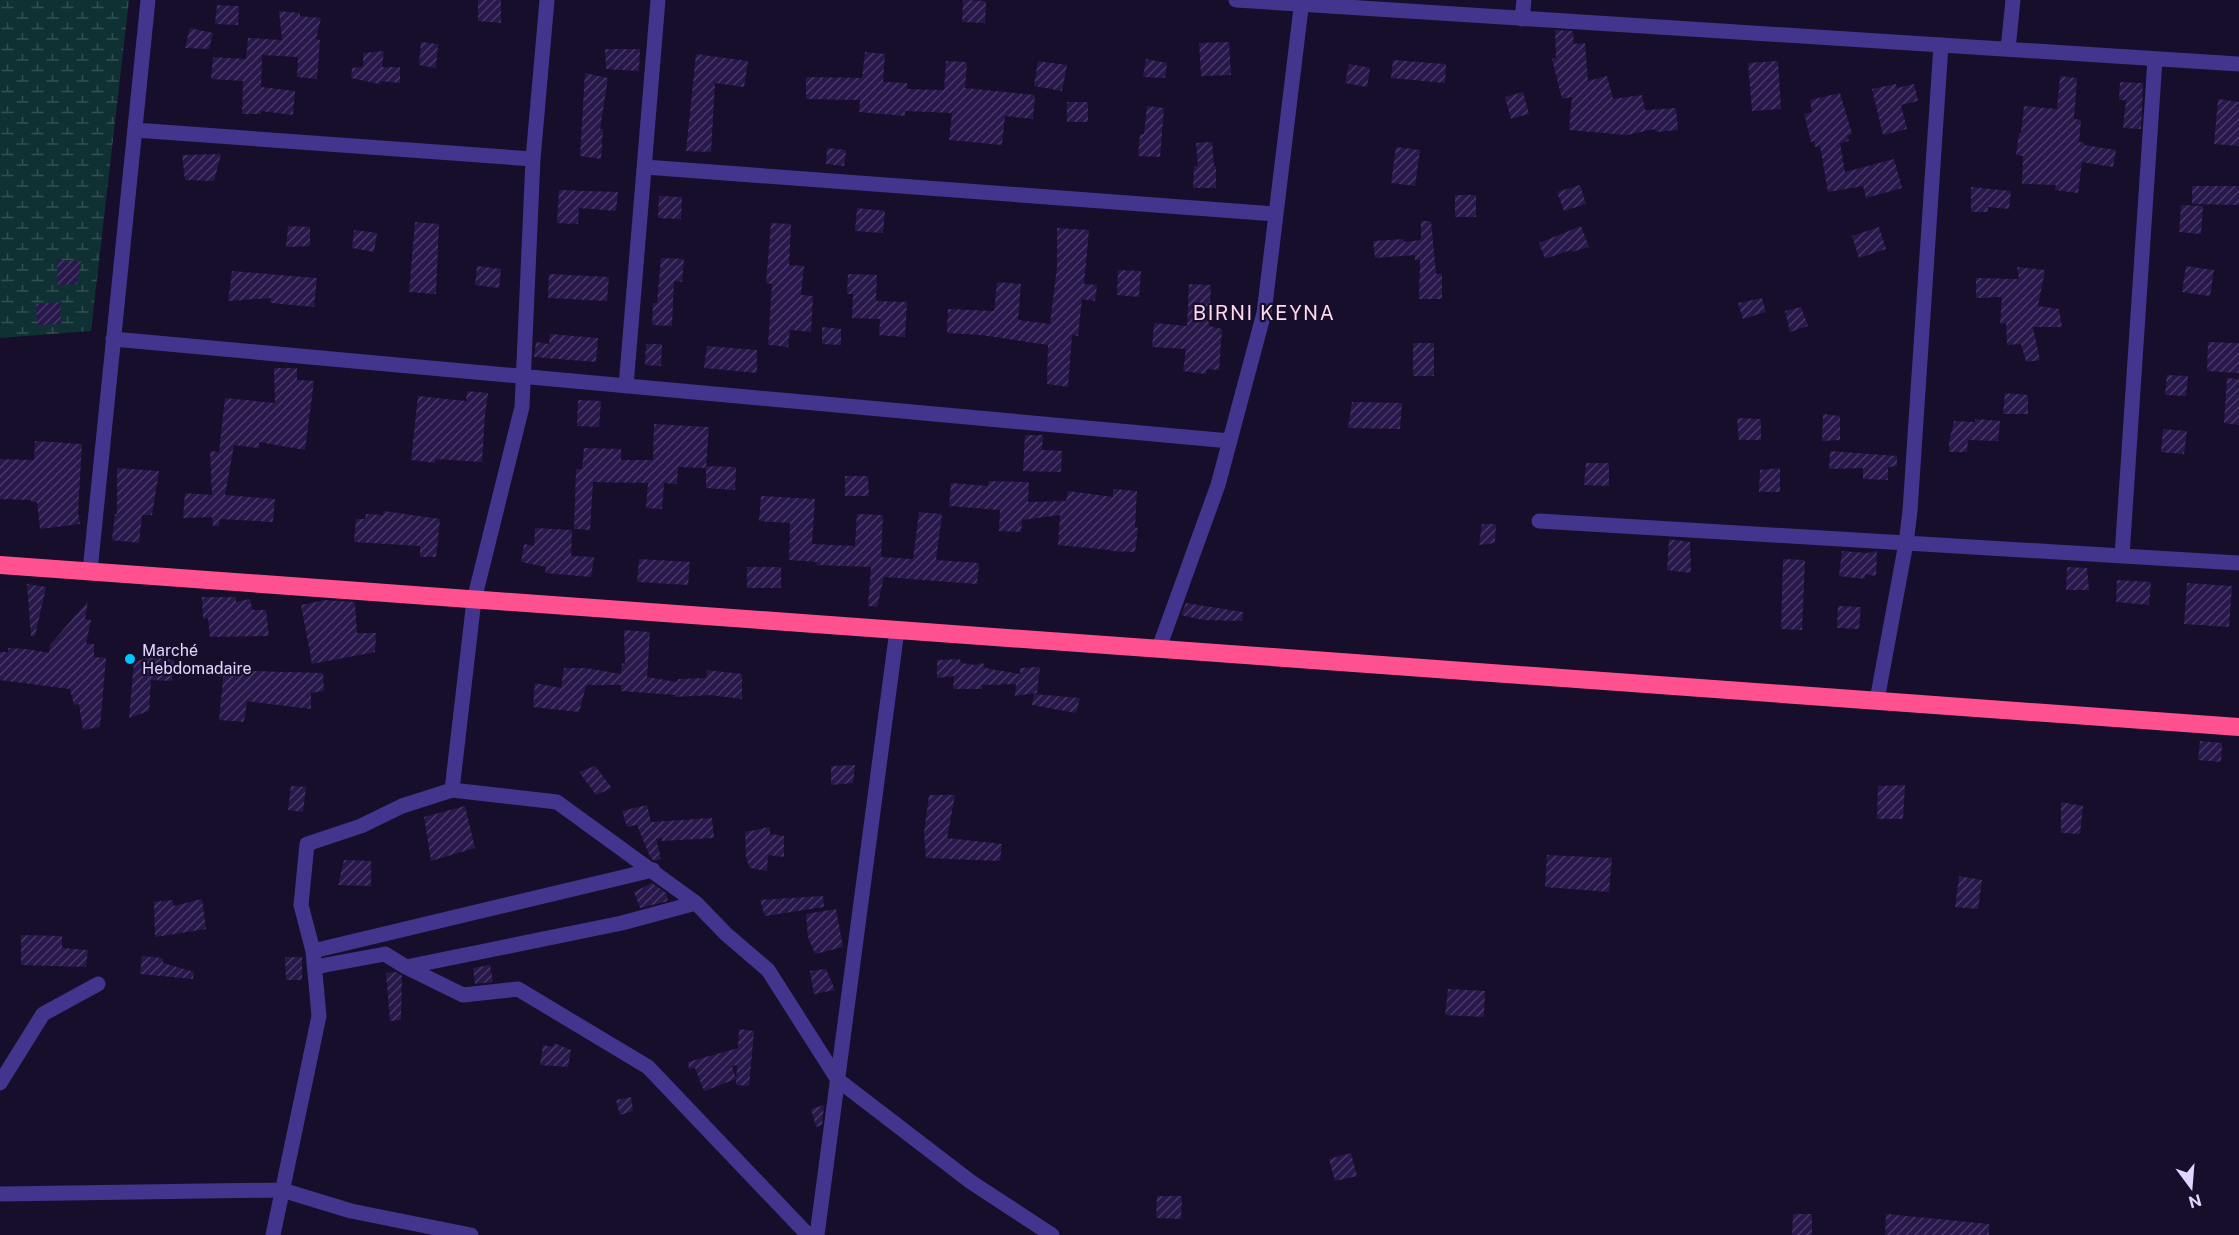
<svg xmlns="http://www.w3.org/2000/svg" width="2239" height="1235" font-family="'Public Sans',sans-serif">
<defs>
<pattern id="wetland-marsh" width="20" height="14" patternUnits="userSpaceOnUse" patternTransform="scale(1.5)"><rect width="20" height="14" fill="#103134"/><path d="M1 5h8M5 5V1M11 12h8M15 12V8" fill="none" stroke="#324e52"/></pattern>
<pattern id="building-hatch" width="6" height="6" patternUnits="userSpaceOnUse" patternTransform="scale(1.5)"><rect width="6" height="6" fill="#29184c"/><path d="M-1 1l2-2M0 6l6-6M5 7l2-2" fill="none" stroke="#483967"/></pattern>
</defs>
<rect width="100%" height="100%" fill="#160e2a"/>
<path fill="url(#wetland-marsh)" d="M0,0H129L91,331L0,338Z"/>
<path fill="url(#building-hatch)" d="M478,0H501V23L478,21Z
M963,0L986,1L985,23L962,22Z
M217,5L239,6L238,25L215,24Z
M279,11L300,13V16L321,18L316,39L320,40L317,79L297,77L298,57L262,55L261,87L295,91L293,115L261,111V114H242L243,81L211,79L213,57L246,59L248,38L282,40Z
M190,28L213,33L209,49L185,48Z
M1555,30L1573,31L1574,44L1585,43L1588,81L1607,76L1613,99L1642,95L1645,110L1676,108L1678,130L1656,132L1655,129L1627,135L1569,130L1572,97L1562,99L1552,59L1556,58Z
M421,42L438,44L436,68L419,65Z
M1229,42L1231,75L1201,76L1199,43Z
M605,49H640L639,71L606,69Z
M384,51L382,67H400V83L380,81V84L351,78L352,68L363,67V53Z
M865,52L885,54L883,82L907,83V89L944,90L946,61L967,62L965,88L1035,95L1033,119L1005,116L1002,145L949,140L952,113L905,111V116L859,112L860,100L806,99V77L862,78Z
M696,54L748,61L744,87L715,83L711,152L686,151Z
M1146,59L1167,63L1165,78L1143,77Z
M1393,60L1446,64L1445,83L1391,78Z
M1038,61L1067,65L1062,91L1034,86Z
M1778,61L1781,109L1752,111L1748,63Z
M1349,64L1370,68L1367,87L1345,83Z
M585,73L608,78L600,129H603L601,159L580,156Z
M2060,76L2077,78L2074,119L2081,120L2079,142L2084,143V145L2116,150L2113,167L2082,162L2078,193L2055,190L2056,185L2022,184L2023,156L2016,155L2019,133H2021L2024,106L2057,109Z
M2120,82L2143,83L2141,129L2123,128L2126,100H2119Z
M1896,84L1897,88L1914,84L1918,101L1901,105L1907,129L1883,135L1872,89Z
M1523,92L1529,114L1511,119L1505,97Z
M1840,93L1852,134L1847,136L1849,141L1840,143L1845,172L1894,159L1902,188L1866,198L1863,186L1828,192L1820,146L1815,147L1814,141L1811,142L1804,114L1812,112L1810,100Z
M2218,99L2239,102V146L2214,144Z
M1067,102H1088V122H1067Z
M1147,106L1164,108L1160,157L1138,156L1140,134H1144Z
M1212,142L1214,166H1216V188H1193L1194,166H1198L1196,143Z
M1396,147L1420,150L1415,186L1391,183Z
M827,148L846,150L844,166L826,164Z
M221,154L214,181L185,180L182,155Z
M1580,185L1586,204L1564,211L1557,192Z
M2192,186H2239V205L2192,204Z
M1971,187L2011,191L2009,209L1988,207V212H1971Z
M559,190L618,192L616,211L579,208L578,224L557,223Z
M1455,195H1476V217H1455Z
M659,196L682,197L681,219L658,218Z
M2181,205L2203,206L2201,234L2179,232Z
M857,208L885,211L883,233L855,231Z
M1421,221H1431L1436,274H1442V299H1419L1420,260H1415V255L1375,258L1373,241L1404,239V242L1421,240Z
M415,222L439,224L436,294L409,292Z
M771,223L791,224L789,265L804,266L801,295L813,296L811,332L790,330L788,347L768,345L772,284L766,283Z
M288,226L310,227V246L286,247Z
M1581,226L1589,247L1572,252L1571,250L1545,259L1539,243Z
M1879,227L1886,249L1859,258L1852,236Z
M1057,228L1089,230L1084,284L1097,285L1095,301L1082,299L1078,336L1072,335L1068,387L1047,384L1048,345L981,335L947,333L948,309L994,311L997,282L1021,284L1018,320L1050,324L1057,266Z
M354,230L377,233L374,252L352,248Z
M661,258L684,259L682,282L674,281L672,326L652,325L653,303H657Z
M57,260L81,261L77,284L58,285Z
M477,266L501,269L499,288L475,285Z
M2186,266L2214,270L2210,296L2182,292Z
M2017,267L2045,270L2038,306L2059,309L2062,327H2033L2040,360L2026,362L2021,344L2007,345L2006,323L2000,324L2002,297L1976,298V278L2019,279Z
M1118,270L1141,271L1139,297L1117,295Z
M232,271L317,278L314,307L270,303L271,298L228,301Z
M549,274L609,277L607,301L548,298Z
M848,274L877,275L876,301L907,302L905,337L879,335L880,319L852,318L853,294H847Z
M1189,284L1211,285L1209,326L1222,329L1219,370L1207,369L1206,374L1183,371L1186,349L1152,347L1154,323L1187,326Z
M1762,298L1766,312L1743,319L1738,303Z
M60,302L61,324L37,325L36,304Z
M1801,307L1808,326L1790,332L1785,311Z
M822,327L841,329V345L822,344Z
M550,334L598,338L596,362L534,357L536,342L549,344Z
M2208,342L2239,343V373L2207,371Z
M1413,343H1434V376H1413Z
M646,344H662L661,366L645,365Z
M707,346L757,350V373L704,368Z
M274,368H297V380L314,381L305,450L259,442V448L234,445L225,495L275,499L273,522L220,519L219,526H213L212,517L183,518L185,493L212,495L210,451L219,452L225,398L275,403Z
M2167,375L2188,376L2186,396L2165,395Z
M2227,378L2239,379V425L2224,423Z
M467,391L488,393L485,415L482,462L436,459L435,463L411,460L418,396L466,401Z
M2005,393L2028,395V414H2003Z
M578,400L601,401L599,427L577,426Z
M1352,402L1402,403L1400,429L1348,428Z
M1823,414L1840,416V440L1822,441Z
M1737,418L1761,419V440H1739Z
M1975,419L2000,421L1998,441L1968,440L1967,452H1949V442L1954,421L1975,422Z
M654,424L709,427L706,468L678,467L677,484L664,483L662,509L646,508L648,483L593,482L590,530L574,529L576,469H582L584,448L621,449V460H653Z
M2163,429L2187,431L2184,454L2161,452Z
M1025,435H1043L1042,450L1062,451L1061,472L1023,471Z
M35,441L82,444L78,512L80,524L40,529L37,502H31V500L0,499V459L34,460Z
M1830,451L1897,456V466L1888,467V480L1863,479V468L1829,469Z
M1586,463H1609V486L1584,485Z
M706,466L736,467L735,490L706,488Z
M117,468L159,471L152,515H142L139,543L112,540L115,514H117Z
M1780,468V492H1759L1760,470Z
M845,476H868L869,496H845Z
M989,481L1029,482L1028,502L1066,501L1068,491L1113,497V489L1137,491L1135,527L1138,528L1135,552L1110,551V550L1058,545L1060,515L1022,520L1021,532L999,531L1000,510L949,506L951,483L988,486Z
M761,496L815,499L812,544L855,546L857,514L883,515L881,557L913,559L919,512L942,514L936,560L979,563L977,584L884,577L877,607L868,606L871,567L816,565L817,562L789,560L790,523L759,521Z
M384,511L440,519L436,557H420V546L354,542L356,519H365L366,514L383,515Z
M1482,524H1496L1495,543L1479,545Z
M535,528L572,530L571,556L594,557L591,577L545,573L546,567L521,562L524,544L534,546Z
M1669,539L1690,542L1691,573L1667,570Z
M1842,551L1867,553L1877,551L1876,576L1865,574V579L1839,576Z
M639,559L690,562L688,585L637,582Z
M1783,559L1805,560L1802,630L1781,629Z
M747,567H781V588H747Z
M2067,567L2087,568L2089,590H2066Z
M2117,580L2151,582L2149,605L2116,602Z
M2187,583L2232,586L2229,627L2184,624Z
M27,584L46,587L35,636H31Z
M202,597H236V602L250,599L252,610H266L269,636L210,637L208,618L203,619Z
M325,600L355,602L357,633H376L375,652L312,664L301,605Z
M88,601L85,619L91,620L86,644H94V657L106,658L100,727L83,730L79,704L74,705L70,689L0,680V652H8V648L27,649L49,653L50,645Z
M1186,603L1243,612L1242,621L1203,620L1181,615Z
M1838,606L1861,607L1859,629L1837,628Z
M624,630L650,632L647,677L677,682L678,679L706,678L707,670L742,674V699L711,695L674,697L675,695L621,691V685H588L586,686L579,712L533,707L535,683L561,688L564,668H586L621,674L622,663L625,664Z
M150,657L174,660L172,681L151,680L149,711L129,718L134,662Z
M960,659L961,663L975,665L983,663L985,668L1020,674V668L1040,667L1037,693L1015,696L1016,684L982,685V689H953L954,676L937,678V660Z
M224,670L323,673L324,691L311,693V709L247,701L244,722L219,720Z
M1034,694L1080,698L1076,713L1032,705Z
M2200,741L2222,743L2221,762L2198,760Z
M855,765L853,783L831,785V766Z
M595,766L612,788L596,795L579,772Z
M1905,785L1903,819H1877L1878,786Z
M291,786L306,787L303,812L288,810Z
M929,795H955L947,838L1002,844L1000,861L926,858L924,833Z
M2061,802L2083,806L2080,834L2061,833Z
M647,805L651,822L712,818L714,838L662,841V838L656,839L661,859L654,861L650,857L637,825L627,827L622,811Z
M465,806L475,848L431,861L424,817Z
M770,827V834L784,836V857L768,855L767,871L750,868L746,858L745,832Z
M1547,855L1612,858L1609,892L1545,887Z
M344,860L371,861V886L338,885Z
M1959,876L1982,880L1978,909L1955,907Z
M652,883L666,893L668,901L640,908L634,892Z
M823,896L824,907L765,916L760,900Z
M202,899L206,929L155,937L154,902L173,900V906Z
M836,909L843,947L815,954L808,937L806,914Z
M21,935L62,936V948L88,950L86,967L21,965Z
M142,956L163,958V963L194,972L193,979L140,974Z
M285,957H302V980H286Z
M490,965L493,982L475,984L473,968Z
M826,969L835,990L814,994L810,971Z
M396,972L402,976L401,1020L390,1021L386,973Z
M1448,989L1485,991L1484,1017L1445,1015Z
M739,1029L754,1031L749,1086L736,1085L737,1065L732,1066L736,1079L704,1091L695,1068L689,1069L688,1062L738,1048Z
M554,1043L571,1050L568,1067L540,1065L543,1045L553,1047Z
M631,1097L633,1111L620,1115L616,1100Z
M824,1105L822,1125L816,1127L811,1109Z
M1351,1153L1357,1176L1335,1181L1329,1159Z
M1157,1196H1182L1181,1219L1156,1218Z
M1793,1214H1812V1235H1792Z
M1886,1214L1989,1224V1235H1885Z"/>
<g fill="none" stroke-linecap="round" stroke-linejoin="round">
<path stroke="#43348d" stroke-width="15" d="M1236,0L2239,64
M1522,19L1524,0
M2008,49L2013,0
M135,130L533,159
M645,167L1276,214
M113,339L1230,441
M626,386L658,0
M1539,521L2239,563
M2122,556L2155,59
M90,571L148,0
M1159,648L1218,485L1264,313L1302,0
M1877,700L1906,543L1910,511L1941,45
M452,790L474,600L522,407L533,159L547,0
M313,951L653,870
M315,967L385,954L406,967L463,995L518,989L648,1067L808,1235
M406,967L622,923L696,903
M0,1083L43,1014L98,984
M0,1194L282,1190L351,1211L471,1235
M273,1235L319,1016L313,951L301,905L307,844L361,826L402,806L452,790L557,802L696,903L726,934L768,970L838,1080L971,1182L1052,1235
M817,1235L897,630"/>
<path stroke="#ff518f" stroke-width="18" d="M0,565L2239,727"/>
</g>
<circle fill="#02c6ff" stroke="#160e2a" stroke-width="2" cx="130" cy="659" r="6"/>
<g text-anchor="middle" stroke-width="4.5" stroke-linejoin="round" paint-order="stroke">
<g font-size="16" fill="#e0d6ff" stroke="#160e2a" text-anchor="start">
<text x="142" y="656">Marché<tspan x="142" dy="18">Hebdomadaire</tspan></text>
</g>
<g font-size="20" letter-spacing="1.5" fill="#ffd8ec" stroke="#160e2a">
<text x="1264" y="320">BIRNI KEYNA</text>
</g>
</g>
<g transform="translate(2191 1187) rotate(164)" stroke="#160e2a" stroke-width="4.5" paint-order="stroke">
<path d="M0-4.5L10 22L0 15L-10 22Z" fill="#e0d6ff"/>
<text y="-9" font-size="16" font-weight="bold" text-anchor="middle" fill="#e0d6ff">N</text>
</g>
</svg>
